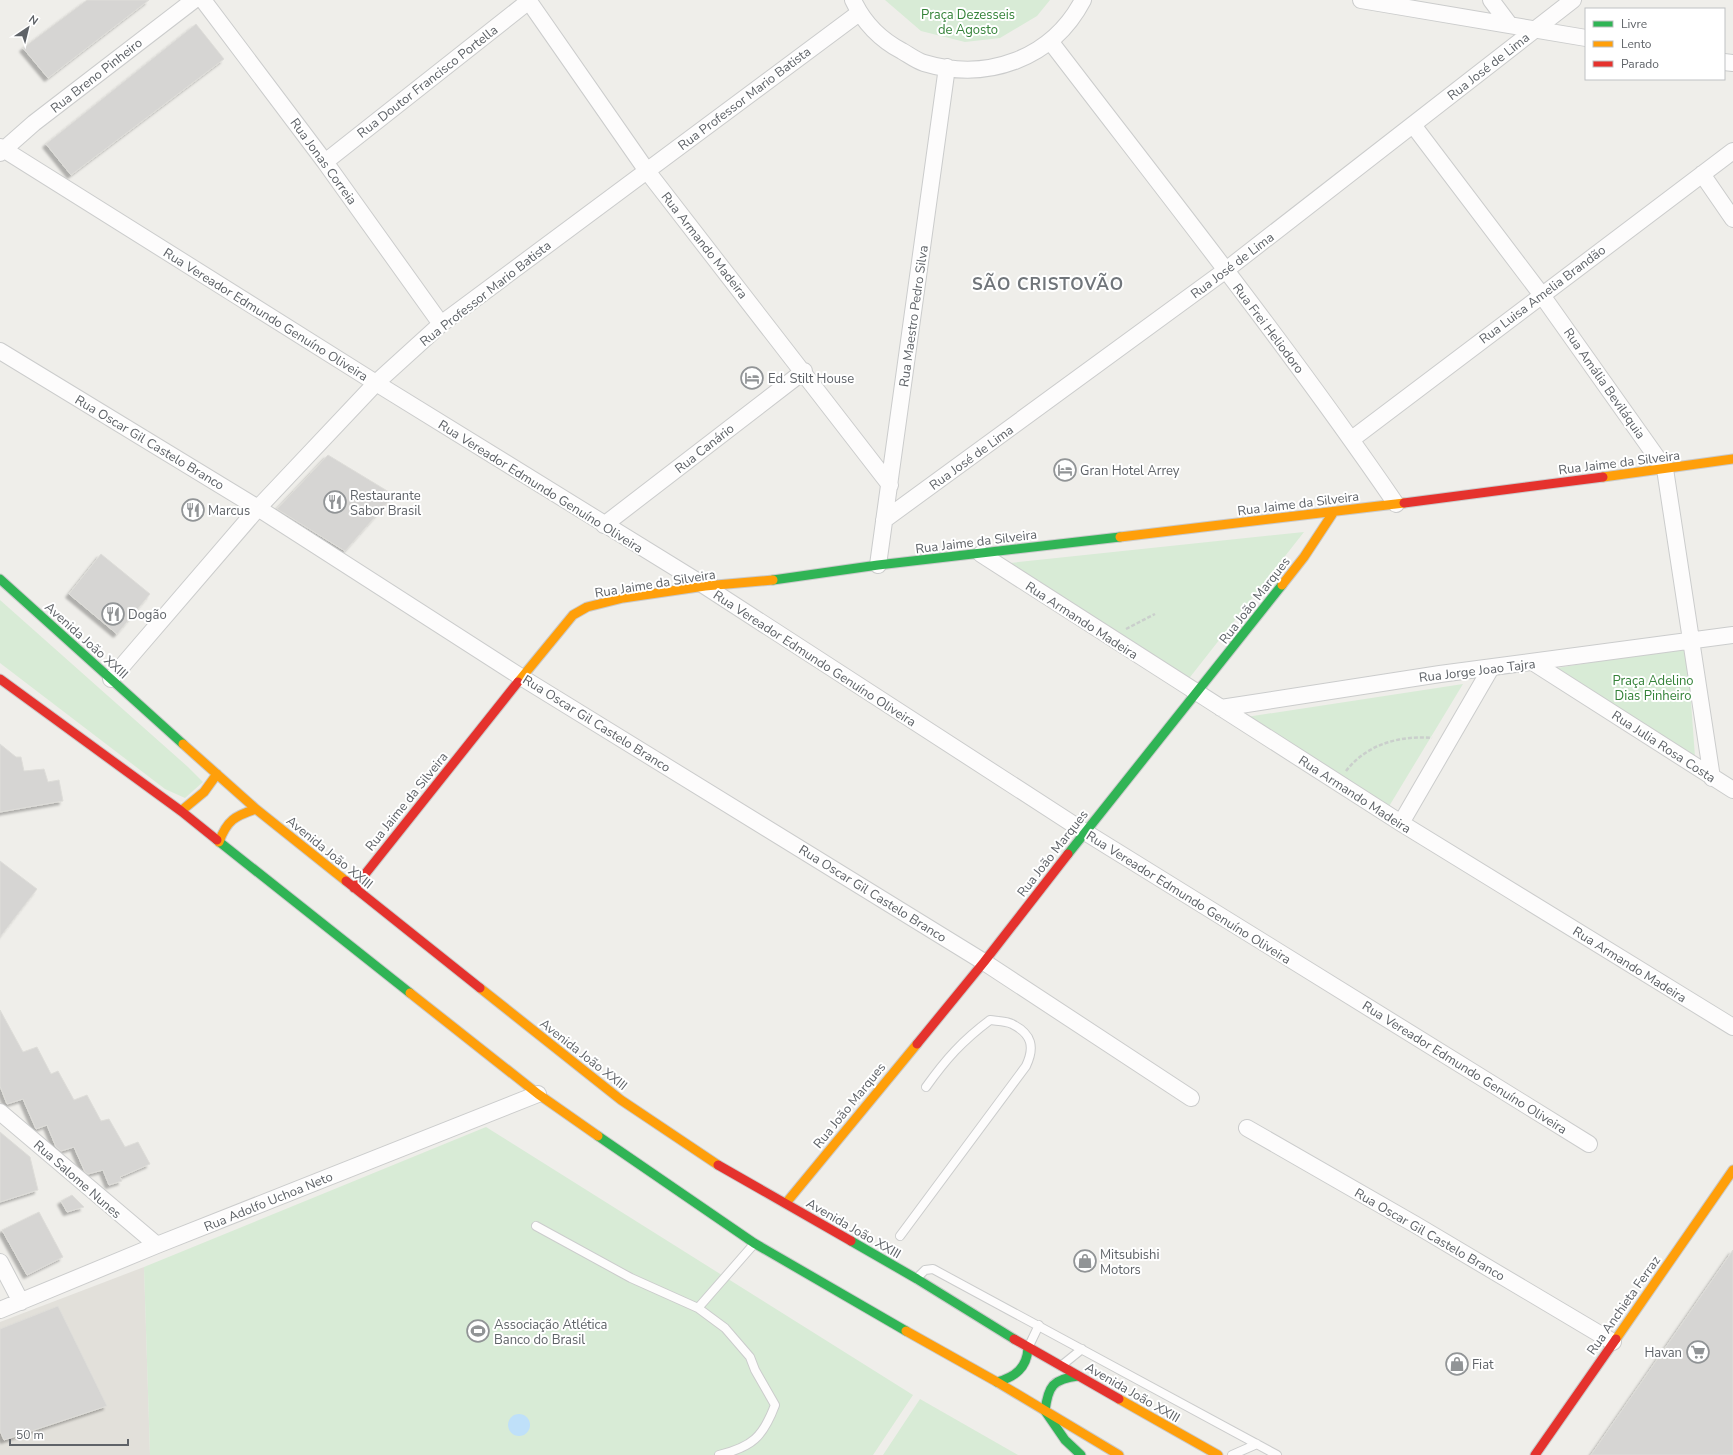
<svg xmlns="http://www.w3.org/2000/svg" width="1733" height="1455" font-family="'Nunito Sans',sans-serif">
<defs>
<filter id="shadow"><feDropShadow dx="-3.5" dy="3.5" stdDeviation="1" flood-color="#0004"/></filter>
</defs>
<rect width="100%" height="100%" fill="#efeeea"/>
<path fill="#e2e0da" d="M144,1267L150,1455H0V1322Z"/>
<path fill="#d8ebd6" d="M885,0H1050L1037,16L1000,38L965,42L921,31Z
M1304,532L1187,681L1010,563Z
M0,600L188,767L203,782L185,798L165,789L0,663Z
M1687,647L1695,757L1557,668Z
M1463,684L1388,808L1240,718Z
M486,1127L913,1395L873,1455H150L144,1267Z
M920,1399L1018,1455H883Z"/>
<path fill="#bfe0f9" d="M508 1425a11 11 0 1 1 22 0a11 11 0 1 1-22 0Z"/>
<path fill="#d6d5d3" stroke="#deddd9" filter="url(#shadow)" d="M87,0H149L48,78L23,48Z
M196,24L224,59L71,175L46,144Z
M328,455L394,495L345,551L277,509Z
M101,554L150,594L117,634L69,594Z
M0,744L16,757H21L24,771L44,769L48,782L59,780L63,801L0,812Z
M0,861L37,889L0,937Z
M0,1010L23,1052L37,1047L51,1074L58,1071L74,1100L87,1095L101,1121L109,1119L125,1147L138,1142L150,1164L120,1177L122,1181L109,1185L103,1170L88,1174L85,1172L74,1147L61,1151L56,1147L47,1125L36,1129L23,1099L7,1104L0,1086Z
M0,1132L30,1157L38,1190L0,1202Z
M72,1195L84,1207L67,1212L61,1201Z
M39,1212L63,1257L27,1275L2,1230Z
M1733,1250V1455H1591Z
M58,1306L107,1406L4,1440L0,1431V1329Z"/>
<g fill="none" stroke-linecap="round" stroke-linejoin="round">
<g stroke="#cbcccc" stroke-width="10">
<path id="lane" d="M536,1226L631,1278L698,1308L725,1328L750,1357L755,1370L775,1405C763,1437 752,1447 719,1455
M900,1236L1026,1066C1035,1047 1032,1034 1012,1024C1007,1021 997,1021 990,1020C962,1041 946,1059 926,1087
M917,1278L925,1270L933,1269L1277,1455
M698,1308L754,1244
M1028,1348L1039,1325
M1061,1366L1082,1349
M1232,1455L1257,1444"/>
</g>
<g stroke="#cbcccc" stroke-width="18">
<path id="street" d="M203,0L325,162L441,324
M528,0L647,171L890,485
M853,0C863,22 881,40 902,51C909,55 917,61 924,63C987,82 1052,59 1083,0
M1361,0L1586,38
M1491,0L1509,24
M1050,41C1167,194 1287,345 1396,504
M1724,62L1733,63
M1413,125L1541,294L1665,469L1712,778
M0,147L376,383L705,586L1085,832L1589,1144
M0,153L34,123L194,0
M325,162L529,1
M1702,174L1733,219
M0,351L258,508L521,677L984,962L1191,1098
M1352,439L1733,151
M884,520L1226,270L1573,0
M604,525L804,371
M981,554L1401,823L1733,1027
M878,565L947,67
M1534,663L1733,790
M111,679L258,508L376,383L441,324L859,13
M1221,708L1440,674L1733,635
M1401,823L1491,668
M0,1112L157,1245
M1247,1128L1416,1225L1613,1342
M0,1262L21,1302
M0,1310L157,1245L538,1094"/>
</g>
<g stroke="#cacacb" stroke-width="11">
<path id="fast" d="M0,579L183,744
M773,580L878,565L1120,537
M217,840L410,993
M1068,854L1282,585
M598,1136L754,1243L906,1331
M851,1241L917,1279L1014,1339
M1078,1376C1053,1379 1048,1386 1045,1411L1065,1440L1081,1455
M997,1382C1015,1377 1027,1368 1028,1348"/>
</g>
<g stroke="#cacacb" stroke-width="11">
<path id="slow" d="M1603,477L1733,459
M1120,537L1404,503
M1282,585L1304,557L1333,513
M518,682L573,615L587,607L623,598L705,586L773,580
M183,744L256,809L346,881
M181,811L204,792L217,774
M219,842C227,820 235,816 256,809
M480,988L621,1100L718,1165
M410,993L538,1094L598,1136
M786,1203L917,1044
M906,1331L997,1382L1119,1455
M1616,1339L1733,1170
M1119,1399L1218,1455"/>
</g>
<g stroke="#cacacb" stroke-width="11">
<path id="jam" d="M1404,503L1603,477
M0,679L181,811L217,840
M346,881L480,988
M354,888L518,682
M917,1044L984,962L1068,854
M718,1165L851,1241
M1014,1339L1119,1399
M1535,1455L1616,1339"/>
</g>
<path stroke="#cacfcc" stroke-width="2.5" stroke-dasharray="4 2" stroke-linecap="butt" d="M1126,629L1155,614
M1346,771C1366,745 1399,735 1432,738"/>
<use href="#lane" stroke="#fdfcfc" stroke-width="8"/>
<use href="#street" stroke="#fdfcfc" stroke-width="16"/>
<use href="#fast" stroke="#30b455" stroke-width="9"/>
<use href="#slow" stroke="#ff9f0a" stroke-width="9"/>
<use href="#jam" stroke="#e5322d" stroke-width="9"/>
</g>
<defs>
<g id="hotel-ring" transform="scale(1.15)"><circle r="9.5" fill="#fff" stroke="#919496" stroke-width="1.5"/><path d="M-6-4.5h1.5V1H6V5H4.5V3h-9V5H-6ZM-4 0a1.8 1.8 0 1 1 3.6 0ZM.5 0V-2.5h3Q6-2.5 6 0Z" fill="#919496"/></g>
<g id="restaurant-ring" transform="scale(1.15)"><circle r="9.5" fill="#fff" stroke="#919496" stroke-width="1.5"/><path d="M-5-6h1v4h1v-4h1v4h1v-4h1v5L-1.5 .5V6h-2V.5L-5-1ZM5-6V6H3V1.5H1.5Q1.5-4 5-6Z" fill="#919496"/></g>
<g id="shop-ring" transform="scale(1.15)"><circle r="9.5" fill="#fff" stroke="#919496" stroke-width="1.5"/><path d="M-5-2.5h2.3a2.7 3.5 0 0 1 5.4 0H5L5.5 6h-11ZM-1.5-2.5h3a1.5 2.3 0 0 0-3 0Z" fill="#919496"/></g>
<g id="stadium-ring" transform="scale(1.15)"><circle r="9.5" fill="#fff" stroke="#919496" stroke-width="1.5"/><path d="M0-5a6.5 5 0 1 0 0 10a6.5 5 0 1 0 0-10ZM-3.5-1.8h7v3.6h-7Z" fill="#919496"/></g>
<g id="supermarket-ring" transform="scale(1.15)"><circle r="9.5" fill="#fff" stroke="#919496" stroke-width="1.5"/><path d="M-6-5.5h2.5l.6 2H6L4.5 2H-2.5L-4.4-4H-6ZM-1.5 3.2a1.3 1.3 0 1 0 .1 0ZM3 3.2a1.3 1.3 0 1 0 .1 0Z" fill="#919496"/></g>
</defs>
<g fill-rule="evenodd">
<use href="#hotel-ring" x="752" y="378"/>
<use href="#hotel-ring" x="1065" y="470"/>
<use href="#restaurant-ring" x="335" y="502"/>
<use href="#restaurant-ring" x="193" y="510"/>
<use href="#restaurant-ring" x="113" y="614"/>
<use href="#shop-ring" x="1085" y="1261"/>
<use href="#stadium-ring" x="478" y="1331"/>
<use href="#supermarket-ring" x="1698" y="1352"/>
<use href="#shop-ring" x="1457" y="1364"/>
</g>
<g text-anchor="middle" stroke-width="4" stroke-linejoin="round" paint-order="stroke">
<g font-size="13" fill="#348238" stroke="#fff">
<text x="968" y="19">Praça Dezesseis<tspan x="968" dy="15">de Agosto</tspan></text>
<text x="1653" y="685">Praça Adelino<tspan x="1653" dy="15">Dias Pinheiro</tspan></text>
</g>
<g font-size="13" fill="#5f6368" stroke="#fff">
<text transform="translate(1488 66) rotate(-38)" y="5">Rua José de Lima</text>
<text transform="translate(96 75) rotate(-38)" y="5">Rua Breno Pinheiro</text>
<text transform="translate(427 81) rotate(-38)" y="5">Rua Doutor Francisco Portella</text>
<text transform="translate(744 98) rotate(-37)" y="5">Rua Professor Mario Batista</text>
<text transform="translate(324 161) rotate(54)" y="5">Rua Jonas Correia</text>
<text transform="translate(705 245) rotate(52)" y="5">Rua Armando Madeira</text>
<text transform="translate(1232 265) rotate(-37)" y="5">Rua José de Lima</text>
<text transform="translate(485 293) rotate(-38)" y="5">Rua Professor Mario Batista</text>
<text transform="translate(1542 294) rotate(-37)" y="5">Rua Luisa Amelia Brandão</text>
<text transform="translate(266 314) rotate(32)" y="5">Rua Vereador Edmundo Genuíno Oliveira</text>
<text transform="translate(913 316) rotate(-82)" y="5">Rua Maestro Pedro Silva</text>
<text transform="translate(1269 328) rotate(53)" y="5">Rua Frei Heliodoro</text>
<text transform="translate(1605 383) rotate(55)" y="5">Rua Amália Beviláquia</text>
<text transform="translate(150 442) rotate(31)" y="5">Rua Oscar Gil Castelo Branco</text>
<text transform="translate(704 448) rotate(-38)" y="5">Rua Canário</text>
<text transform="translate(971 457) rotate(-36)" y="5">Rua José de Lima</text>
<text transform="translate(1619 462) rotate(-7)" y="5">Rua Jaime da Silveira</text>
<text transform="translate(541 486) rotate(32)" y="5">Rua Vereador Edmundo Genuíno Oliveira</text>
<text transform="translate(1298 503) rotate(-7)" y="5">Rua Jaime da Silveira</text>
<text transform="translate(976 541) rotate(-7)" y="5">Rua Jaime da Silveira</text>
<text transform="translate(655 583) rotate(-9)" y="5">Rua Jaime da Silveira</text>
<text transform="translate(1254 600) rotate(-52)" y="5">Rua João Marques</text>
<text transform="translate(1082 620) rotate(33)" y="5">Rua Armando Madeira</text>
<text transform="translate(87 640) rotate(42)" y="5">Avenida João XXIII</text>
<text transform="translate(815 658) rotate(33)" y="5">Rua Vereador Edmundo Genuíno Oliveira</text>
<text transform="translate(1477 670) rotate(-7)" y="5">Rua Jorge Joao Tajra</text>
<text transform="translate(597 723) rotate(32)" y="5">Rua Oscar Gil Castelo Branco</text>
<text transform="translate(1664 746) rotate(33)" y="5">Rua Julia Rosa Costa</text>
<text transform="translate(1355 794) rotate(33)" y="5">Rua Armando Madeira</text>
<text transform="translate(406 801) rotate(-51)" y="5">Rua Jaime da Silveira</text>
<text transform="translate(330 852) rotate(39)" y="5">Avenida João XXIII</text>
<text transform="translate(1052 853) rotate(-52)" y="5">Rua João Marques</text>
<text transform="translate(873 893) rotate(32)" y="5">Rua Oscar Gil Castelo Branco</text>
<text transform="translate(1189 897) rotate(32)" y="5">Rua Vereador Edmundo Genuíno Oliveira</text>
<text transform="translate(1630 964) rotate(32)" y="5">Rua Armando Madeira</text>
<text transform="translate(584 1054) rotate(38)" y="5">Avenida João XXIII</text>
<text transform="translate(1465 1067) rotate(32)" y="5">Rua Vereador Edmundo Genuíno Oliveira</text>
<text transform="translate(849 1105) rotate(-51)" y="5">Rua João Marques</text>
<text transform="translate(78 1179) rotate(41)" y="5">Rua Salome Nunes</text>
<text transform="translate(268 1201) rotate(-22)" y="5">Rua Adolfo Uchoa Neto</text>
<text transform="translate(854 1228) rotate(30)" y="5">Avenida João XXIII</text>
<text transform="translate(1430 1234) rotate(30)" y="5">Rua Oscar Gil Castelo Branco</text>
<text transform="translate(1623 1305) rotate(-55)" y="5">Rua Anchieta Ferraz</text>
<text transform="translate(1133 1392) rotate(30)" y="5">Avenida João XXIII</text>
</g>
<g font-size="13" fill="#5f6368" stroke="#fff" text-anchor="start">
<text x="768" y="383">Ed. Stilt House</text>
<text x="1080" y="475">Gran Hotel Arrey</text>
<text x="350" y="500">Restaurante<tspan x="350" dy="15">Sabor Brasil</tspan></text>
<text x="208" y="515">Marcus</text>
<text x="128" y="619">Dogão</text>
<text x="1100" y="1259">Mitsubishi<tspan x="1100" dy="15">Motors</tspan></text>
<text x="494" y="1329">Associação Atlética<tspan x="494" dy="15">Banco do Brasil</tspan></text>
<text x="1682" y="1357" text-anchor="end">Havan</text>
<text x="1472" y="1369">Fiat</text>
</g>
<g font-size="17" font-weight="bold" letter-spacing="1" fill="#70757a" stroke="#fff">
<text x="1048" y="290">SÃO CRISTOVÃO</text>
</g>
</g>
<rect x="1585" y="8" width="140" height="72" fill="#ffffff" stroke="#bfc1c3"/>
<rect x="1593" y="21" width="20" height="6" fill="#30b455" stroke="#bfc1c3"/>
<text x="1621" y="28" font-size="12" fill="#5f6368">Livre</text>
<rect x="1593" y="41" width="20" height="6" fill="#ff9f0a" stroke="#bfc1c3"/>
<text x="1621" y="48" font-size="12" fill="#5f6368">Lento</text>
<rect x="1593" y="61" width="20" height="6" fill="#e5322d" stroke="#bfc1c3"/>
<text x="1621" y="68" font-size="12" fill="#5f6368">Parado</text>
<g transform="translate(28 28) rotate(35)" stroke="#ffffff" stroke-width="3" paint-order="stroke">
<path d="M0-3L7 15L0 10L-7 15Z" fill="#5f6368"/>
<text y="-6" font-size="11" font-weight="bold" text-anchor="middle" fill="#5f6368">N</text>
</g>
<path d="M10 1439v6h118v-6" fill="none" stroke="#5f6368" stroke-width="2"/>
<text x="16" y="1439" font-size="12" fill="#5f6368" stroke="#ffffff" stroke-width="3" paint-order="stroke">50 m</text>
</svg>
